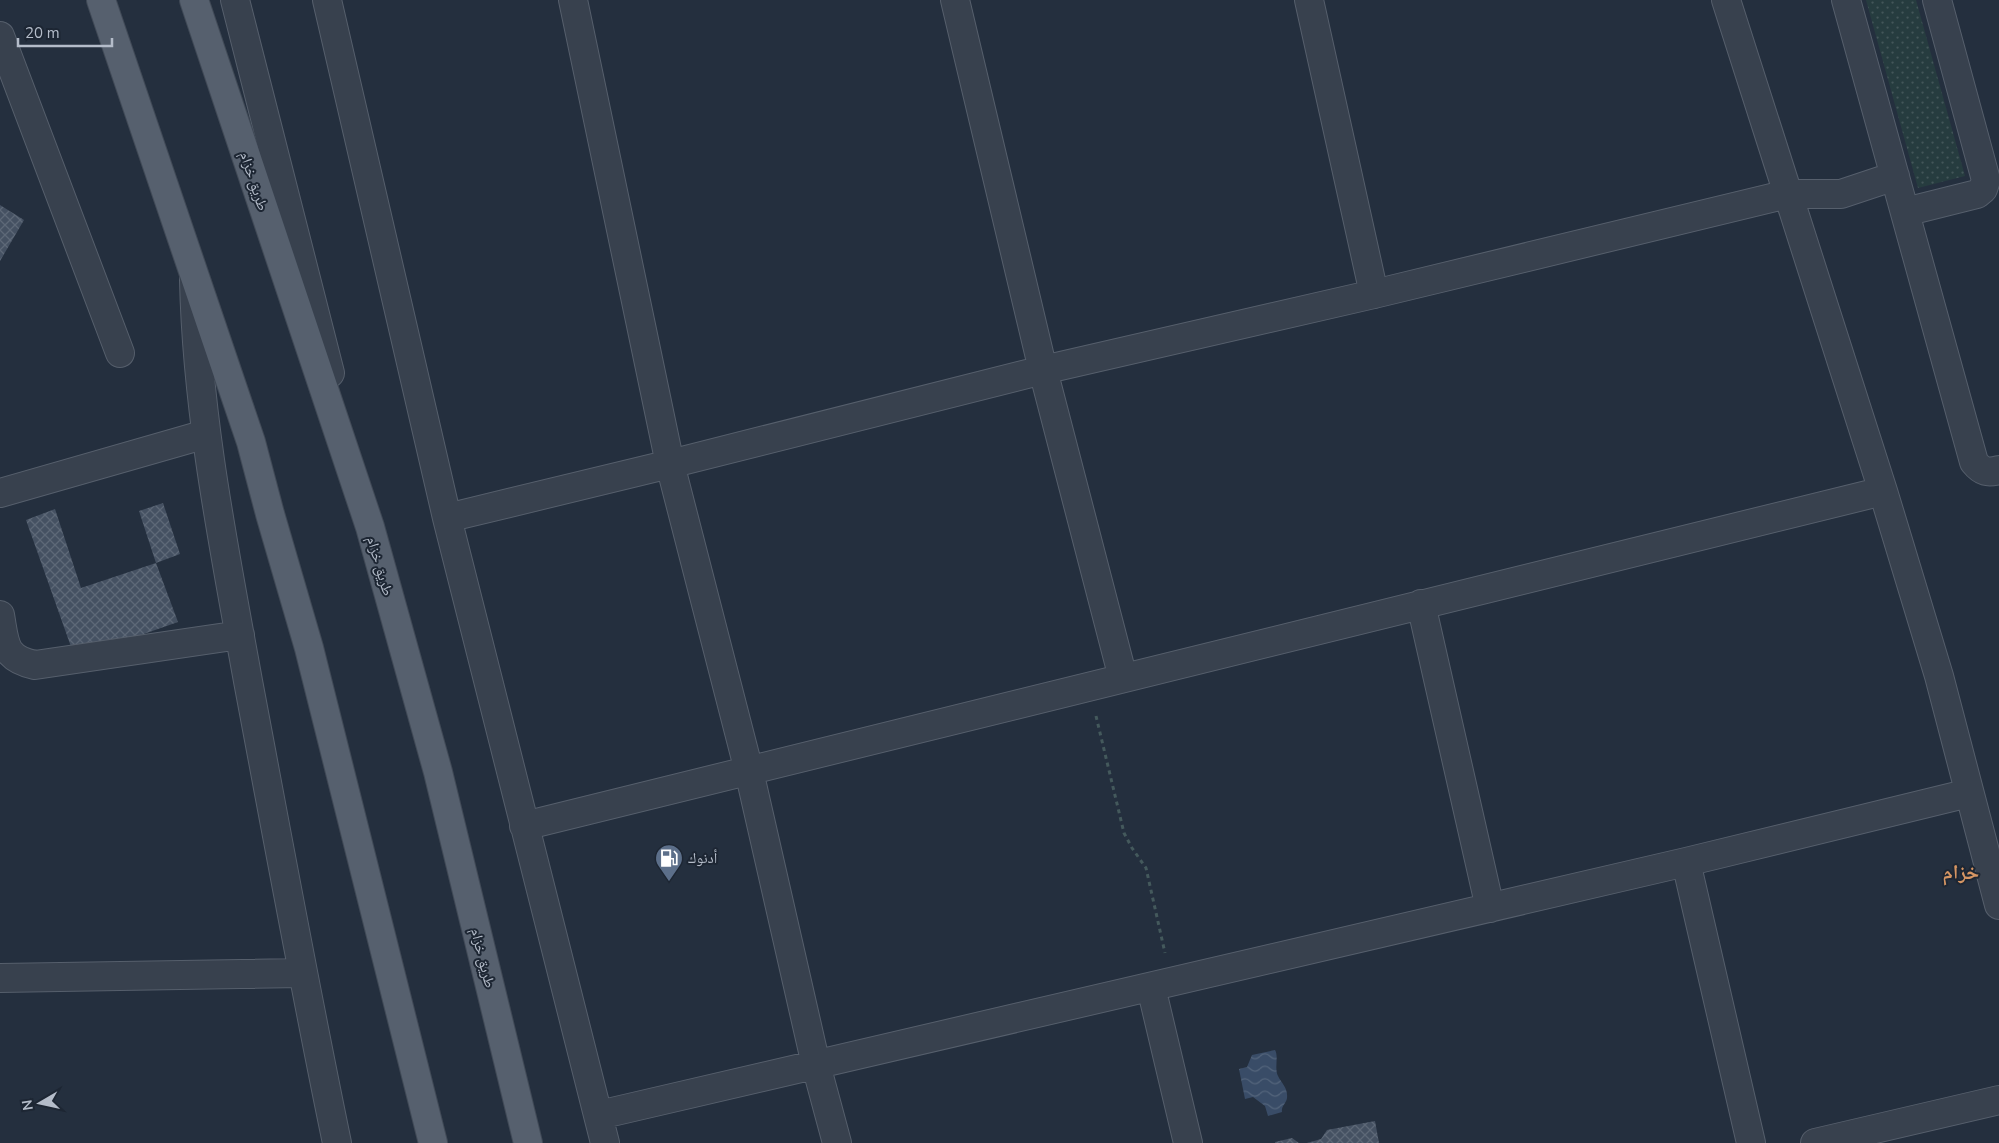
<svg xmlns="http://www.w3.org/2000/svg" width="1999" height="1143" font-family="'Nunito Sans','Noto Naskh Arabic',sans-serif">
<defs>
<pattern id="park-dots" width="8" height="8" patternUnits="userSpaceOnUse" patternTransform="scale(1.25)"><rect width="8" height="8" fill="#263c3f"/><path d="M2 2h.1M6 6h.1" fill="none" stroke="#435659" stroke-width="1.8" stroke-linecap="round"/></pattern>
<pattern id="water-waves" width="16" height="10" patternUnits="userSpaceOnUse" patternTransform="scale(1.25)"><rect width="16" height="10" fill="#394c67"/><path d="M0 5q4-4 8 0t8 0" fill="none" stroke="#53647b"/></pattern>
<pattern id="building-cross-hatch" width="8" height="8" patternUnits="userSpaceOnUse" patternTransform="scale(1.25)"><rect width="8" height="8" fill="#455162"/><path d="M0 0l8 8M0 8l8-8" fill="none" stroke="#5d6877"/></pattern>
</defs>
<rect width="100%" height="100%" fill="#242f3e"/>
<path fill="url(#park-dots)" d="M1866,0H1916L1965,176L1918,188Z"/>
<path fill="url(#water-waves)" d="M1275,1050C1279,1057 1274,1068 1278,1076C1282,1084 1288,1088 1287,1098C1286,1104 1281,1106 1282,1112L1268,1116L1265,1106L1253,1097L1245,1099L1239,1069L1247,1067L1252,1055Z"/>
<path fill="url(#building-cross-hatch)" d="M0,205L24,220L0,261Z
M163,503L180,554L156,563L139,511Z
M55,509L81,588L156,563L178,622L75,658L26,520Z
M1375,1121L1379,1143H1307L1321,1139L1327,1130Z
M1292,1138L1299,1143H1275V1142Z"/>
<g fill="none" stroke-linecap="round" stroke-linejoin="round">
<g stroke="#565f6c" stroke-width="30">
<path id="minor" d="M235,0L330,373
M327,0L447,518L605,1143
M573,0L670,464L749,771L816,1065L837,1143
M955,0L1043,370L1123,678
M1309,0L1374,294
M1726,0L1883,491L1939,676L1999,905
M1846,0L1974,462C1982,472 1988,473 1999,470
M0,36L120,353
M1905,212L1977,194L1983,189L1986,180L1937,0
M194,280C197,415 224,548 248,681C277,835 305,989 337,1143
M0,493L206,434
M447,518L670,464L1043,370L1374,294L1788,194H1841L1895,176
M1421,604L1490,908
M0,615C5,643 3,658 35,665L240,635
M524,826L1883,491
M1686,862L1751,1143
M0,978L302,973
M1151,987L1188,1143
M599,1115L1686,862L1969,793
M1815,1143L1999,1100"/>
</g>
<g stroke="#414a57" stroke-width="30">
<path id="major" d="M101,0L251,442L270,514L309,648L433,1143
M194,0L370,527L438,772L528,1143"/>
</g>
<path stroke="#44595c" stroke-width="3" stroke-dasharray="4 4" stroke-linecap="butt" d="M1096,716L1124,833L1132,848L1146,868L1165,953"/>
<use href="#minor" stroke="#38414e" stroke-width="28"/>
<use href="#major" stroke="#56606e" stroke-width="28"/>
</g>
<defs>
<g id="fuel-pin" transform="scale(1.4375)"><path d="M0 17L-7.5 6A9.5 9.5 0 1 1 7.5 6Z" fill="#5c6f8a" stroke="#1d2633"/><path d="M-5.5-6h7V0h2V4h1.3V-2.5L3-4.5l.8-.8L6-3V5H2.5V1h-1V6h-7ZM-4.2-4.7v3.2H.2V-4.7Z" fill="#fff"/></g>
</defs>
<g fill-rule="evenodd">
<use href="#fuel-pin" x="669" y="858"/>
</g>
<g text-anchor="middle" stroke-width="4" stroke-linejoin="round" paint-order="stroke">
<g font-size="15" fill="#b4bcc9" stroke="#1d2633">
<text transform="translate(254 181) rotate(72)" y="5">طريق خزام</text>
<text transform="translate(380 566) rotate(74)" y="5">طريق خزام</text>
<text transform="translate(483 958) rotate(76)" y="5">طريق خزام</text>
</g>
<g font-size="15" fill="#b4bcc9" stroke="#1d2633" text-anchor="start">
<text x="688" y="863">أدنوك</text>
</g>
<g font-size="20" font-weight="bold" fill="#d59563" stroke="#1d2633">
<text x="1961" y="879">خزام</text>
</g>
</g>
<g transform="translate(40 1103) rotate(261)" stroke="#1d2633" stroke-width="4" paint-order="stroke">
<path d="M0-4L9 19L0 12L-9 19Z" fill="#b4bcc9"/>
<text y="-8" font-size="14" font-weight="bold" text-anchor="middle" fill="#b4bcc9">N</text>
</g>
<path d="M18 38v8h94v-8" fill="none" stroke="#b4bcc9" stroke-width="2.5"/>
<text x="25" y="38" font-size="15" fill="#b4bcc9" stroke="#1d2633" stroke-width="4" paint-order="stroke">20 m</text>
</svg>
